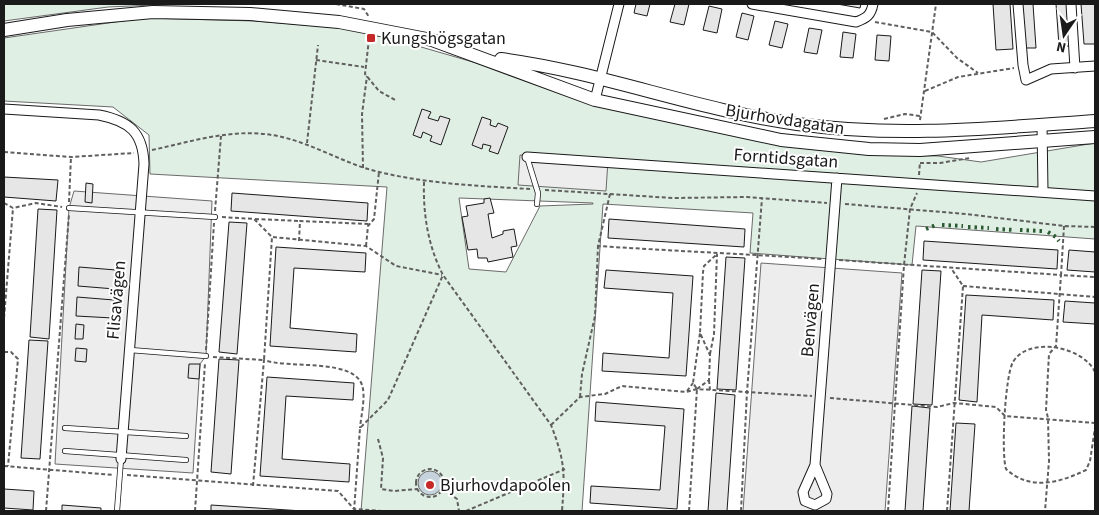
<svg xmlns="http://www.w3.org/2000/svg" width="1099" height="515" font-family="'Source Sans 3',sans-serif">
<rect width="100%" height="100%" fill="#fff"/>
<path fill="#e0efe3" stroke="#6a6a6a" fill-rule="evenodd" d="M4,4H177L108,7L4,21Z
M143,18L254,21L359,29L473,62L595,102L858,154L938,156L981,162L1095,143V239L916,226L912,265L750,253L753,213L603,204L582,511H361L387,187L150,174L149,135L113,107L4,101V38ZM459,198L593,203V204L540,206L506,272L469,269Z"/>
<path fill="#ededed" stroke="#6a6a6a" d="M520,155L608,160L606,191L518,185Z
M74,191L212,201L206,356L200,364L193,473L55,464L69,208Z
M761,263L902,273L885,511H743Z"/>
<path fill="#c6d2dc" stroke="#6a6a6a" d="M418 483a12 12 0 1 1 24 0a12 12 0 1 1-24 0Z"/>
<path fill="#e6e6e6" stroke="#1a1a1a" d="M636,4H650L647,16L634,13Z
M675,4H689L684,25L670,22Z
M837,4H861L860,8Z
M993,4H1010L1013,49L996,50Z
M1022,4H1033L1036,48H1025Z
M1056,4H1067L1070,46H1059Z
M1081,4H1095V44H1084Z
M709,6L722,9L717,33L703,30Z
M742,13L754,16L748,40L736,37Z
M775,21L788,24L782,48L769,45Z
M809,28L822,30L817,54L804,52Z
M843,32L856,34L853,58L840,57Z
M877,35L891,36L889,61L875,60Z
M422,109L431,112L428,118L438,121L440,116L450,119L441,145L430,141L432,136L423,132L421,138L413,135Z
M482,117L491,120L490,125L496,127L498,123L508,127L498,154L489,151L491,146L483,144L482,149L472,145Z
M4,177L58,180L56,201L4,197Z
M86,183L93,184L92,203L85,202Z
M232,193L368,203L367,221L231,211Z
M490,198L494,213L488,214L492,238L503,234V231L514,229L517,246L511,247L513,257L488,262L487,258H478L477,249L468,250L462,217L468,216L466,206L484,203V199Z
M38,209L57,210L49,339L30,337Z
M609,219L745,229L744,247L608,238Z
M229,222L247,223L237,354L219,352Z
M924,241L1058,250L1057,269L923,260Z
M276,247L366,253L365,272L294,268L290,328L357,334L356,352L270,346Z
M1069,250L1095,252V272L1067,270Z
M726,257L745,258L736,390L717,389Z
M79,267L116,270L115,289L78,286Z
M606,270L693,276L686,376L602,371L603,353L669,358L673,293L604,288Z
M922,270L941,271L932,405L913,404Z
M966,295L1054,300L1053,320L982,315L977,402L959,400Z
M77,297L114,300L113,318L76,316Z
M1065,301L1095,303V324L1063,322Z
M76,324L84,325L83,339H75Z
M29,340L48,341L40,459L21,458Z
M76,348L87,349L86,362L75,361Z
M219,359L239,360L231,474L211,472Z
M189,364H200L199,379L188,378Z
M267,377L354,383L353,400L286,396L282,459L350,464L349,482L260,476Z
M716,393L735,395L727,511H708Z
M596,402L684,409L677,509L590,503L591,486L660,490L665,426L595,421Z
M912,406L930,408L923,511H905Z
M956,423L975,424L969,511H950Z
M4,489L34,491L33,510L4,508Z
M62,505L101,508V511H62Z
M211,505L303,511H211Z"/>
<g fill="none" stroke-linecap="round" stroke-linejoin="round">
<g stroke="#1a1a1a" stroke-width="6">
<path id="lane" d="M527,157L538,193L537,204
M69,208L215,217
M130,350L206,356
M65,428L186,436
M65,451L186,460
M117,511L121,459"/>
</g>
<g stroke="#1a1a1a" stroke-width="11">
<path id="street" d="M752,4L856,22C867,18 871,15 873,4
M1018,4L1023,65L1026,80L1051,69L1095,66
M1071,4L1075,68
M595,100L619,4
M4,109L99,115C129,121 143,132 144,164L121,459
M1042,125L1043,191
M527,157L1095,196
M815,465L803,492L805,501L815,505L826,499L827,494L815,465L837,178"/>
</g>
<g stroke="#1a1a1a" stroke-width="14">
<path id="secondary" d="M4,30L67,20L153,12L250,14L339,22L432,40L595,100L781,140L869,149L920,150L1095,137
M501,59C601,72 696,110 797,124C899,138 993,128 1095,121"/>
</g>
<path stroke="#5f5f5f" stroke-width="2" stroke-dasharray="4 2.5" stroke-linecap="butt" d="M336,4L364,9L369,17
M875,22L932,32L957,58L978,73
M369,39L365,74L379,91L397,101
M316,60L364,67
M925,91L958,77L1014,68
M884,119L905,114L920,116
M920,120L936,4
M307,143L318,45
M152,150C189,142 227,130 264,134C306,138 340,163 379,172C429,184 480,186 530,189
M4,152L71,157L134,153
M920,163H940L970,158
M363,168L362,114L367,76
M919,175L920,162
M424,182C423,214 428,246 443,275L551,425C565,461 565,473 562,511
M545,190L673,198L747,197L827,203
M610,194L598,246C673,251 747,254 822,259
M69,202L71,157
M4,203L13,208L36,203L62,207
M845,204L966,214L1064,226L1095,227
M215,211L221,136
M222,217L254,219L272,237L366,246L396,266L442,275
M255,219L300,221
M1064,226L1061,275L1095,277
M299,241L300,221L369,224
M366,246L368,226L374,219L379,172
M839,260L1061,275L1056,346L1049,354L1046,410L1048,418L1049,461L1045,511
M963,286L1095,297
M4,318L13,208
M206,350L214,223
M4,352H11L18,359L8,466
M710,354L714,334L717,254
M213,357L264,360L272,237
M1095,372C1083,346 1028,336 1013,362C1005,376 1001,453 1006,469C1030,491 1059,483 1086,470L1090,461L1095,428
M709,380L710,390
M697,389L709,380L710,355L700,333L703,272L704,266L716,255
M687,391L693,383
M580,397L582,374L595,316L598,246
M830,398L937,407L954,403L996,407L1005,416L1095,423
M551,425L580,397L605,394L622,386L686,392L697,389L812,396
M378,439L383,458L381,489L394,491L418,489
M4,466L114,475
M416 483a14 14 0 1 1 28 0a14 14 0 1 1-28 0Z
M127,475L338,491L354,509L383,511
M253,486L264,360C288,369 353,358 362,385C366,396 361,416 360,428
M444,489L457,499L459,511
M46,511L69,214
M195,511L205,363
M354,511L360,428L388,400L443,275
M466,511L565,469
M689,511L697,389L693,383L700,333
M741,511L747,392L762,198
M888,511L904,265L910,209L917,193
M947,511L963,286L951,268"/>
<use href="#lane" stroke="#fff" stroke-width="4.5"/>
<use href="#street" stroke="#fff" stroke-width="9"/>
<use href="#secondary" stroke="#fff" stroke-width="12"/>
<path stroke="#2b5a34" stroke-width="4" stroke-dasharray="2.5 4" stroke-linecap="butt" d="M942,225L963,226
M968,227L989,228
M926,229L936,225
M996,229L1014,230
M1020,230L1042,231
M1048,232L1056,237L1059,241"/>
</g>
<g fill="#c62828" stroke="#fff" stroke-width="2">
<rect x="366" y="33" width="10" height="10" rx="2.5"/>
<circle cx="430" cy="485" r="5"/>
</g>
<g text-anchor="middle" stroke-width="4" stroke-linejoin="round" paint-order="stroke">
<g font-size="18" fill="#1a1a1a" stroke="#fff" text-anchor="start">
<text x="381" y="44">Kungshögsgatan</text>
<text x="440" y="491">Bjurhovdapoolen</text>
</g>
<g font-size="18" fill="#1a1a1a" stroke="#fff">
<text transform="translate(785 119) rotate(9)" y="6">Bjurhovdagatan</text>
<text transform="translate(786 158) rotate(4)" y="6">Forntidsgatan</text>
<text transform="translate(116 300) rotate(-85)" y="6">Flisavägen</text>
<text transform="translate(810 320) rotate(-85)" y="6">Benvägen</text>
</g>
</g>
<rect width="1099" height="515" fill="none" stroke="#1a1a1a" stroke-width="10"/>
<g transform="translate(1064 35) rotate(193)" stroke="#ffffff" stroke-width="4" paint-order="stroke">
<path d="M0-4L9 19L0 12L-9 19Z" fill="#1a1a1a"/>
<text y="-8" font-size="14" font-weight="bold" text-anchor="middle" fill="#1a1a1a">N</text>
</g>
</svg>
